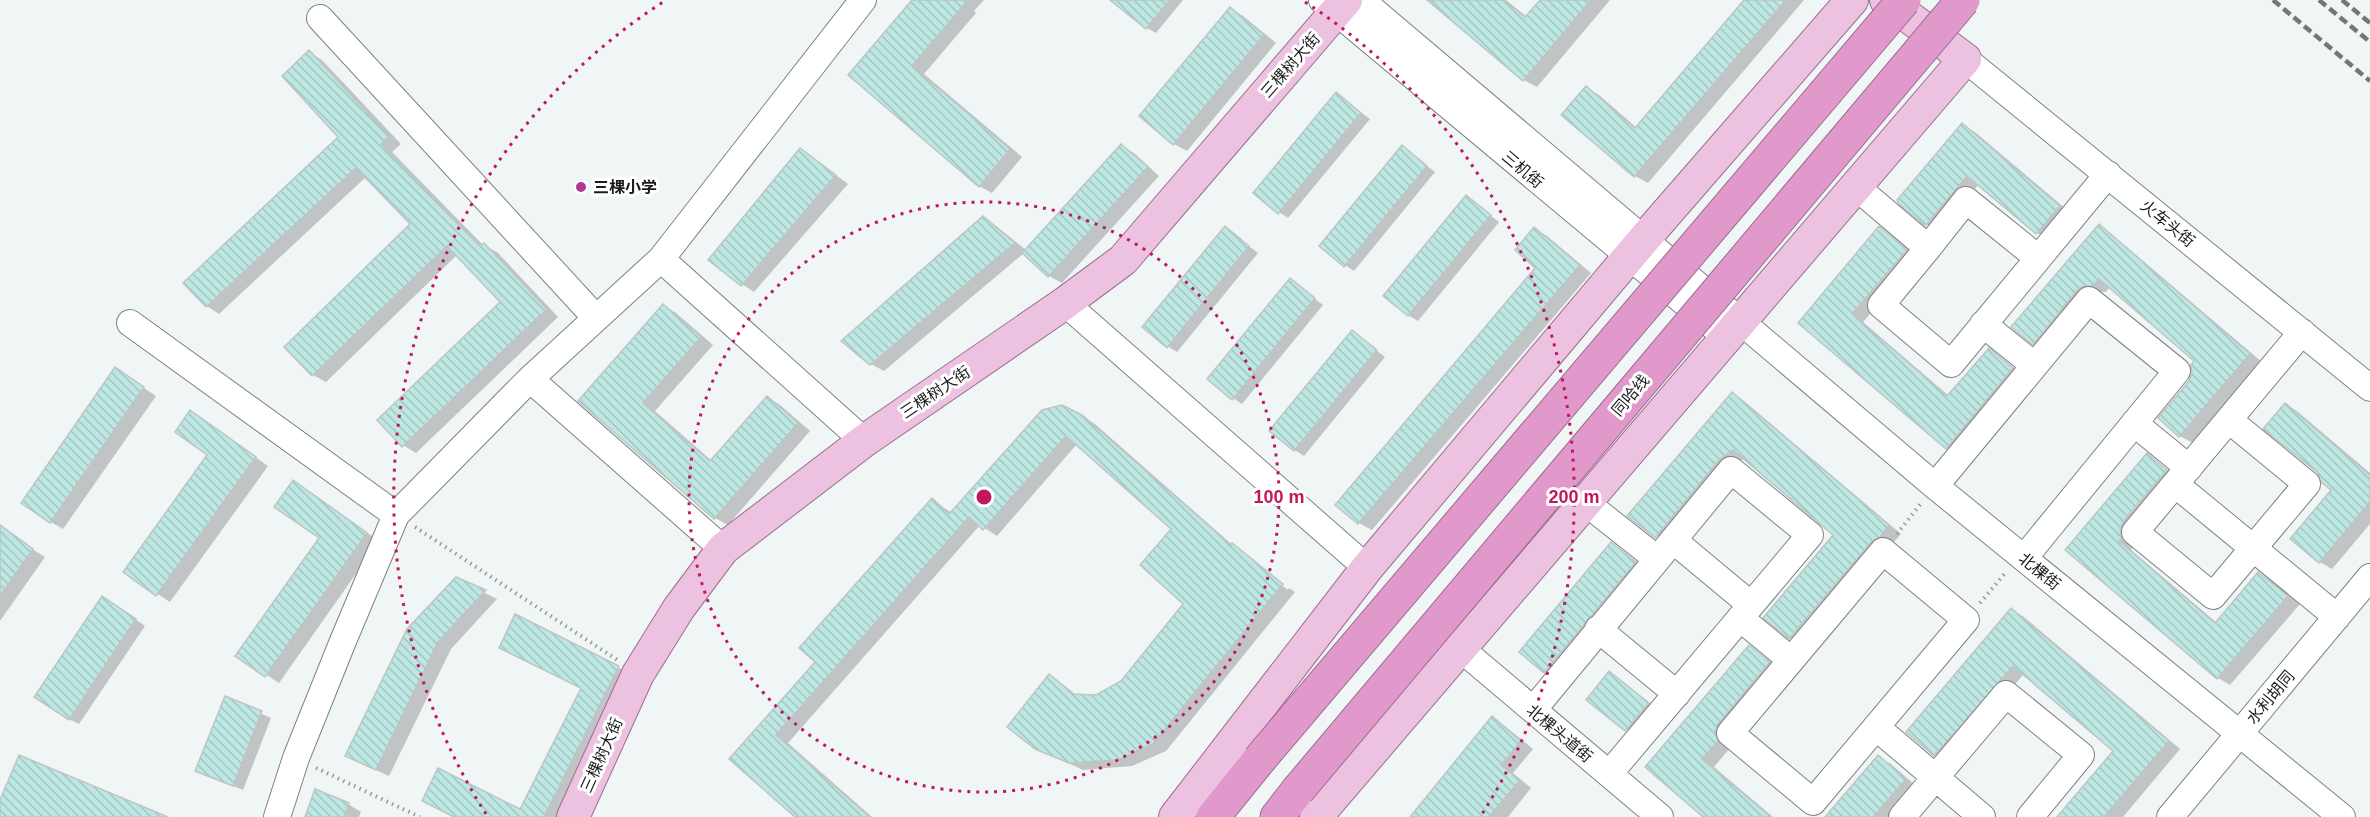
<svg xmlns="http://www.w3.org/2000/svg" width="2370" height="817" font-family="Arial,'Noto Sans SC',sans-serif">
<defs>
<pattern id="building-back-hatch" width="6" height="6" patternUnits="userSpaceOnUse" patternTransform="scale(1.5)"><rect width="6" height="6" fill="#bde7e3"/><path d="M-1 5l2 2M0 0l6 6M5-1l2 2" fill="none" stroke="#a2c6c2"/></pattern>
</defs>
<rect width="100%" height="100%" fill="#f0f5f5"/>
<path fill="#0003" d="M914,0H984L974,11L976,13L924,74L1022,157L992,193L979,186L850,75Z
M1125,0H1183L1156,33L1147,28Z
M1429,0H1506L1527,17L1542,0H1610L1537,87L1524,80Z
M1746,0H1804L1648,183L1635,176L1563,115L1586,88L1599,95L1637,128Z
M1230,9L1243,16L1276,43L1187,151L1174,144L1141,116Z
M309,52L322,60L401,144L392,152L483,245L497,252L558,317L416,453L403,445L502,302L457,255L326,382L313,375L286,347L413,224L367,176L219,314L207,306L341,137Z
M1337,94L1370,119L1288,218L1279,212Z
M1962,125L1975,132L2072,214L2050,240L2037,233L1979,184L1938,232L1926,224Z
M1121,146L1134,153L1159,176L1062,283L1049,276L1024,253L884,371L871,364L983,218L996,226L1026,250Z
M1402,147L1435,172L1354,271L1345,265Z
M813,158L848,184L754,292L742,284Z
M1466,197L1499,222L1418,321L1408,315Z
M2099,226L2111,234L2262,362L2193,443L2180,436L2160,418L2190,381L2196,361L2110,287L2106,292H2098L2046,351L2033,343Z
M1225,228L1258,253L1177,352L1167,346Z
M1880,228L1892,236L1919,258L1863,322L1949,396L1989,350L2025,376L1959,455L1947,448L1800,323Z
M1534,229L1547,236L1591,273L1372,530L1359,523L1538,268Z
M1290,280L1323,305L1242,404L1233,398Z
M663,305L676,313L713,345L655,411L712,461L768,398L780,405L810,431L728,525L715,518L580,401Z
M1352,332L1385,357L1304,456L1295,450Z
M116,369L156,396L63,529L51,522Z
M1732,394L1745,402L1901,534L1803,645L1790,638L1765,618L1835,535L1745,458L1732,467L1669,544L1629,516Z
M2286,405L2298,412L2370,473V524L2332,569L2320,562L2333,490Z
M191,412L268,466L170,602L125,572L209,455Z
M1081,416L1095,424L1237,549L1288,590L1289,588L1295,592L1166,751L1132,766L1083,770L1036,748L1050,676L1077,696L1096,697L1122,682L1185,603L1174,529L1077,444L997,536L980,525L788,743L872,817H797L731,759L817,662L932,500L952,513Z
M2148,455L2179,478L2131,550L2217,623L2259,574L2271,581L2300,604L2230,685L2218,678L2067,550Z
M306,489L379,541L279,683L238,656L321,538Z
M0,532L13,537L45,557L0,621Z
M1612,544L1645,568L1554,677L1545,672Z
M457,579L497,599L451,649L389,776L359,762Z
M112,603L145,626L79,724L69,719Z
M2012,610L2024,617L2180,749L2123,817H2059L2115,751L2024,674L1948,762L1935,754Z
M516,616L631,674L561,817H455L521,811L582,688Z
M1749,647L1782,670L1730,748L1714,767L1773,817H1706L1647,767Z
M1610,673L1658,709L1636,736L1588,700Z
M226,698L271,718L243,790L206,775Z
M1492,718L1505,726L1533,749L1513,773L1531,788L1508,817H1412Z
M1878,757L1891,764L1917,787L1892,817H1827Z
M348,804L361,812L359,817H307Z"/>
<path fill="url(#building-back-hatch)" stroke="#bfc4c4" stroke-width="1.5" d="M912,0H968L912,66L1010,149L979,187L848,75Z
M1110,0H1170L1146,29Z
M1427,0H1504L1525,17L1540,0H1591L1523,81Z
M1744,0H1786L1634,177L1561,115L1586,86L1635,128Z
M1230,7L1264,35L1173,145L1139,116Z
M309,50L389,136L381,144L480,246L484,243L547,309L402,447L377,420L500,302L447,246L312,376L284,347L410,224L356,168L206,307L183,283L338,137L282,76Z
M1336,92L1361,113L1278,214L1253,193Z
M1962,123L2060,206L2036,234L1967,176L1925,226L1899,204L1897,200Z
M1121,144L1148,167L1048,277L1022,253Z
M1402,145L1427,166L1344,267L1319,246Z
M800,148L836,175L741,286L708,260Z
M1466,195L1491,215L1408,316L1383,296Z
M983,216L1015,243L870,365L841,341Z
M2099,224L2250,354L2179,437L2158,418L2189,381L2192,373L2191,365L2194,361L2099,279L2093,286H2084L2077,290L2033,345L2011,327Z
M1225,226L1249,246L1167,348L1142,327Z
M1879,226L1907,250L1852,314L1947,396L1989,348L2013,368L1946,449L1798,323Z
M1534,227L1580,265L1358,524L1335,505L1535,268L1515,250Z
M1290,278L1315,298L1232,400L1207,379Z
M663,304L701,337L643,403L710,461L767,396L798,423L714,519L578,401Z
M1352,330L1377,350L1294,451L1269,431Z
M115,367L144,387L50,523L21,503Z
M1732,392L1889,525L1880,537L1872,541L1789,639L1763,618L1833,535L1733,450L1719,460L1655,538L1627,516Z
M2285,403L2370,475V502L2319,563L2290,539L2331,490L2321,482L2317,472L2263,429Z
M1062,405L1082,415L1231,545L1232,543L1283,584L1153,744L1118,760L1069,763L1035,749L1007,727L1049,674L1074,694L1096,695L1121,681L1183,604L1140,565L1171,529L1066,436L983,530L969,517L776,735L870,817H795L729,759L815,662L799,648L932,498L949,514L1042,410Z
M190,410L256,457L156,596L123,572L207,455L175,432Z
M2147,453L2167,470L2123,522L2120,530L2122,538L2119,541L2215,623L2258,572L2288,596L2217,679L2065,550Z
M293,480L367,533L265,677L235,656L319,538L274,507Z
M0,525L33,549L0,596Z
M1611,542L1636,562L1544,673L1519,652Z
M456,577L486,590L438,642L376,770L345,756L407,629Z
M102,596L136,619L69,720L34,697Z
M2011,608L2169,741L2104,817H2057L2113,751L2013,666L1934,756L1906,732Z
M515,614L619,666L544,817H454L422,801L438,768L520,809L581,688L499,648Z
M1749,645L1770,662L1719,723L1715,731L1718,741L1702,759L1771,817H1703L1645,767Z
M1609,671L1649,703L1625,731L1586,700Z
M225,696L262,711L233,786L195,771Z
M1492,716L1521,741L1501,765L1520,780L1489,817H1410Z
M19,755L168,817H0V800Z
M1878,755L1906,779L1873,817H1825Z
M315,789L349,803L344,817H305Z"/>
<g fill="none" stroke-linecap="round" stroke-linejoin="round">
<g stroke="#7e8382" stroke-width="28">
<path id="minor" d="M1322,0L1726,337
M1361,0L1935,486L2342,817
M320,18L596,318
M1965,59L2370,388
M1855,186L1928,248L1881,305L1951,364L2108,174
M1928,248L1966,200L2038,258
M661,259L864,441
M1065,303L1367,568
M130,323L396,515
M1983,324L2034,365
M530,379L723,549
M2229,420L2307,484L2213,596L2135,532L2302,332
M2134,423L2189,468
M2175,484L2337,617
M1935,486L2089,300L2177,371L2024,558
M1585,502L1657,559
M1673,540L1751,605
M1883,551L1966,620L1813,802L1730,733Z
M1740,618L1791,660
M1598,629L1677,694
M1461,649L1660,817
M1533,710L1731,470L1810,535L1609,774
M1876,727L1982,817
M277,817L296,758L343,641L396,515L530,379L661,259L863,0
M1902,817L2006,694L2081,755L2030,817
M2170,817L2370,577"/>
</g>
<g stroke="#9b6d8e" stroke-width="34">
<path id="major" d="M573,817L638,674L679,608L723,549L864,441L1065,303L1123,260L1346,0
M1175,817L1367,568L1644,239L1852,0
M1316,817L1965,59L1886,0"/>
</g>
<g stroke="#9b6d8e" stroke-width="35">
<path id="highway" d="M1213,817L1259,760
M1277,817L1298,790"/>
</g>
<path stroke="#969a9a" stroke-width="4" stroke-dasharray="1.5 4.5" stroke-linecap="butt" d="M415,527L619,661
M1897,534L1922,502
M1980,603L2006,572
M316,768L420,817"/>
<use href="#minor" stroke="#fff" stroke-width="26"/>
<use href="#major" stroke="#edc2e0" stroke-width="32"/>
<use href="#highway" stroke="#e199cc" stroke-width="33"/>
<path stroke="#747777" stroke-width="4.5" stroke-dasharray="9 4.5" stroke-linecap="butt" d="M2273,0L2370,81
M2319,0L2370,42
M2342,0L2370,23"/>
<g stroke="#9b6d8e" stroke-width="35" stroke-linecap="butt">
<path id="highway-bridge" d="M1259,760L1904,0
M1298,790L1963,0"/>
</g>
<use href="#highway-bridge" stroke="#e199cc" stroke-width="33"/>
</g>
<g fill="none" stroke="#c2185b" stroke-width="3" stroke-dasharray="3 6">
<circle cx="984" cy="497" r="295"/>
<path d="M486 814A590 590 0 0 1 663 2M1305 2A590 590 0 0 1 1482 814"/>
</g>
<circle fill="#ad3992" stroke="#fff" stroke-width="2" cx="581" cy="187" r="6"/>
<g text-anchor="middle" stroke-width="6" stroke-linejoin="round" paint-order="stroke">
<g font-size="16" fill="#1a1c1c" stroke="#fff">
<text transform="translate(1290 65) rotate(-49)" y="6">三棵树大街</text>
<text transform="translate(1523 169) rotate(40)" y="6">三机街</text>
<text transform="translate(2168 223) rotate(39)" y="6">火车头街</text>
<text transform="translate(935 392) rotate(-34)" y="6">三棵树大街</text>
<text transform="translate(1630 395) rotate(-50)" y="6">同哈线</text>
<text transform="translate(2040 571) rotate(39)" y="6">北棵街</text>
<text transform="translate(2270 697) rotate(-50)" y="6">水利胡同</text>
<text transform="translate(1560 733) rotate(40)" y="6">北棵头道街</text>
<text transform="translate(601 755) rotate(-66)" y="6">三棵树大街</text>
</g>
<g font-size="16" font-weight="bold" fill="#1a1c1c" stroke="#fff" text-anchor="start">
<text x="593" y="193">三棵小学</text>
</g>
</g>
<circle cx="984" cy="497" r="9" fill="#c2185b" stroke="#fff" stroke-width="3"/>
<g font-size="18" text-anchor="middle" font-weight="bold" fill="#c2185b" stroke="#fff" stroke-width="6" stroke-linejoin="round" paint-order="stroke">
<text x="1279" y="503">100 m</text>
<text x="1574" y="503">200 m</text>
</g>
</svg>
